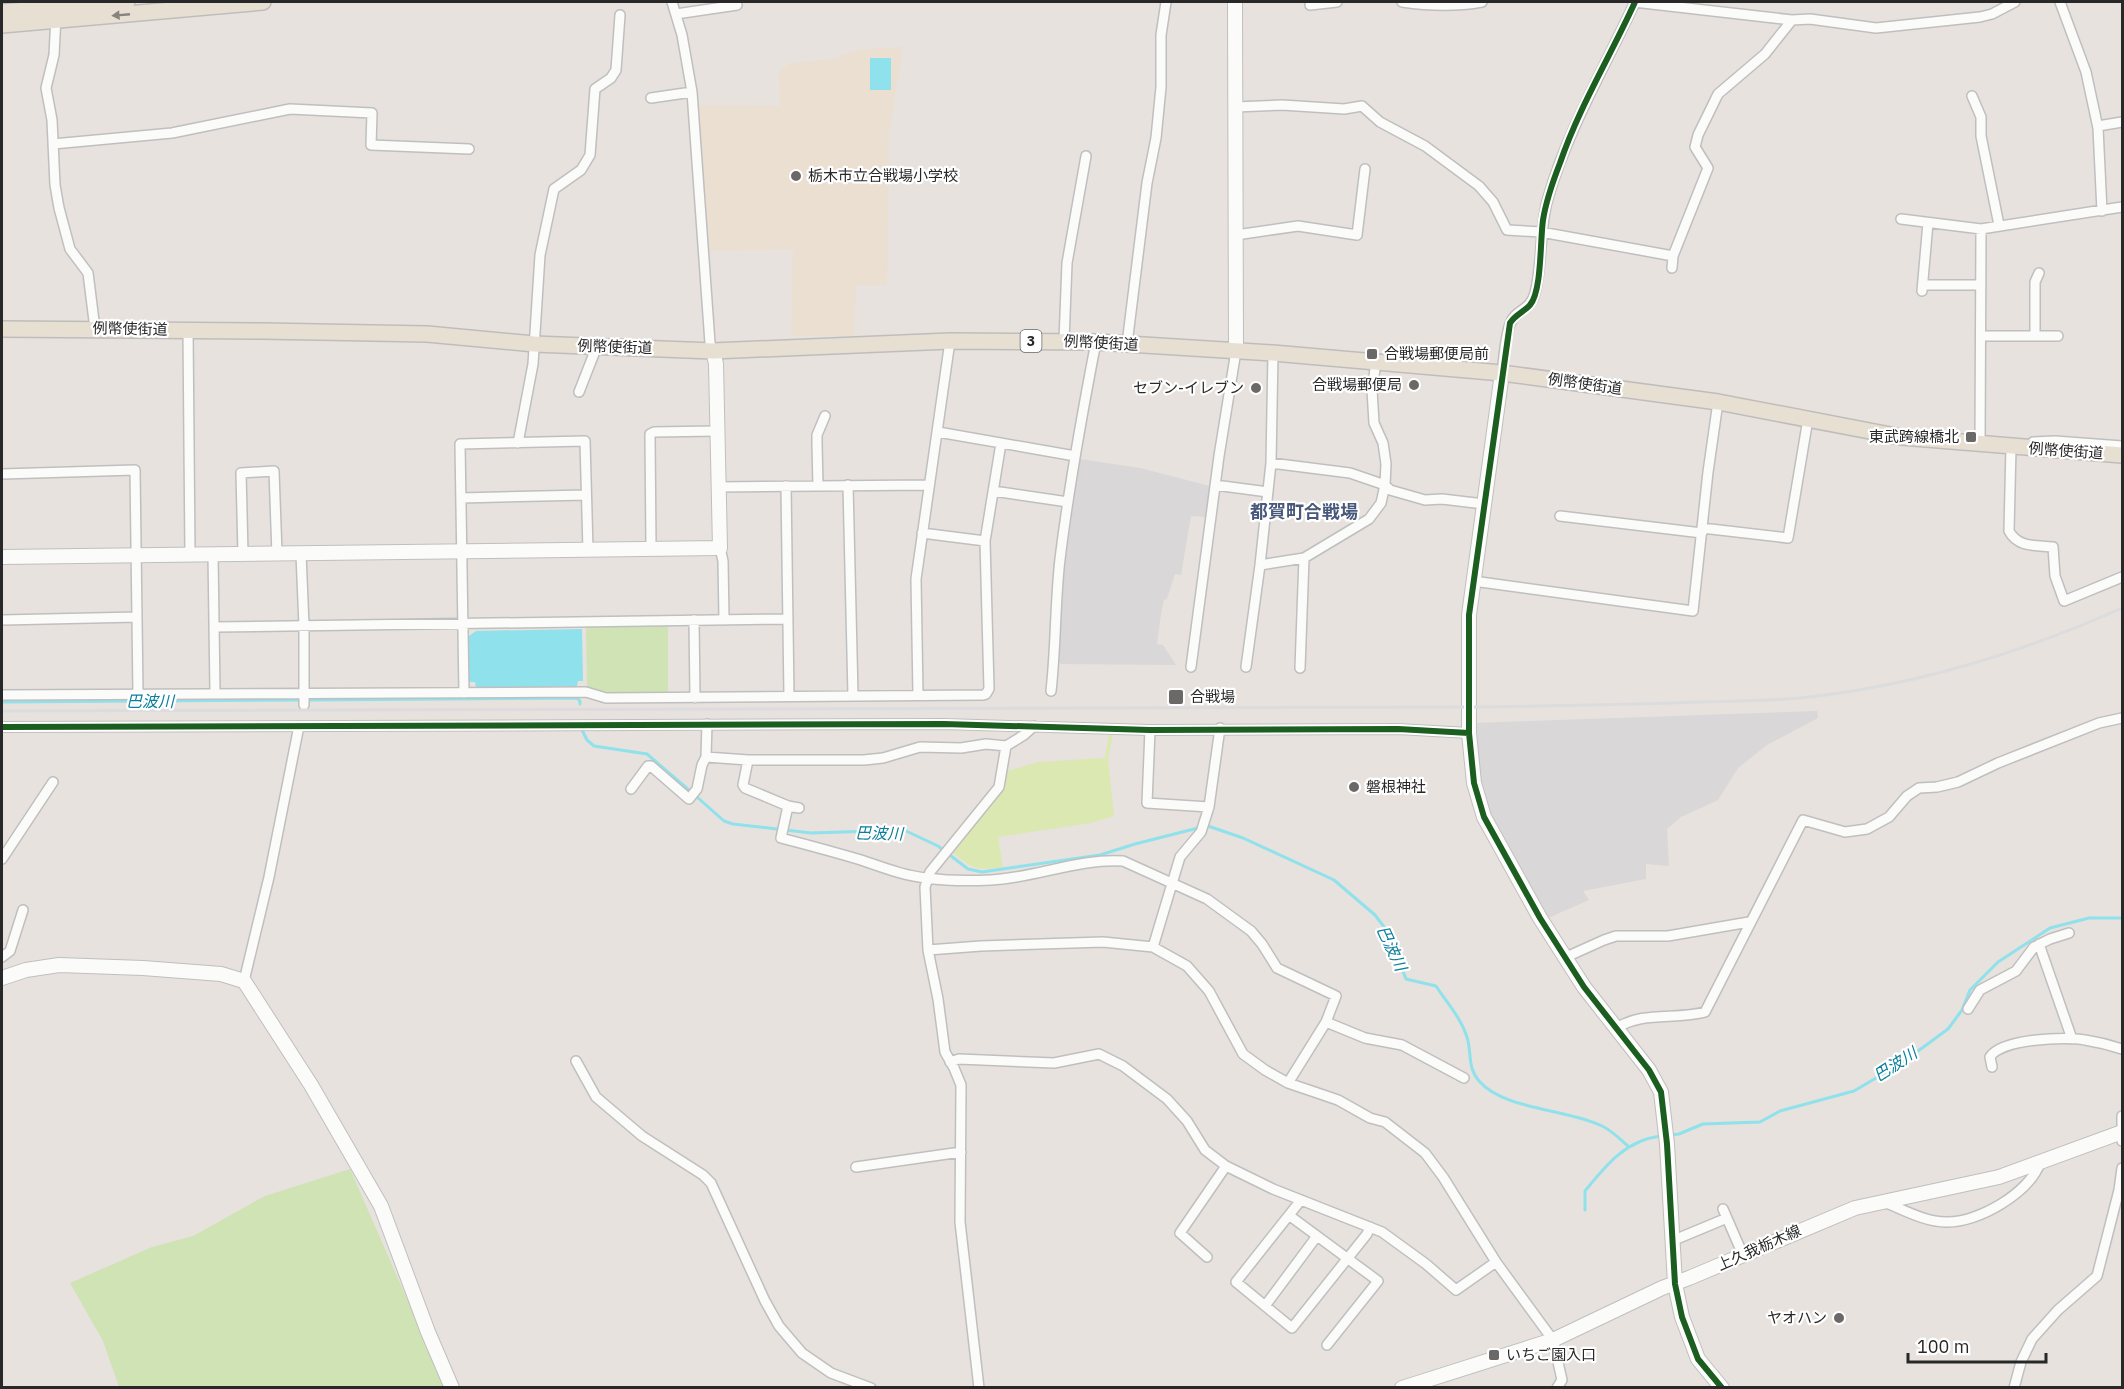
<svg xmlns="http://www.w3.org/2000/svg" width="2124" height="1389" font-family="'IBM Plex Sans','Noto Sans JP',sans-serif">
<rect width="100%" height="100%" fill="#e7e2dd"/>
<path fill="#dad7d9" d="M1080,459L1140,468L1210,486L1206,517L1191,516L1181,575L1175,574L1167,599L1164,600L1161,614L1157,644L1163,645L1176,665L1061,664L1058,661L1065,564Z
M1817,711L1818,718L1767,745L1738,768L1718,800L1681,817L1667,829L1669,866L1646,864V879L1583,891L1589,900L1546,919L1507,846L1487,806L1481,786L1474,723Z"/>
<path fill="#ebdfd1" d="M903,47L889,134L887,285H856L854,336H791L793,249L707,251L703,159L698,105L780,106L779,70L792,63L832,59L859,50Z"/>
<path fill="#cfe3b5" d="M668,624V693L608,694L587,688L586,626Z
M350,1169L414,1315L426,1349L454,1387H119L103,1341L70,1283L152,1247L193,1236L265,1196Z"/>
<path fill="#dbe8b2" d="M1109,734H1113L1108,759L1114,816L1091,823L998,837L1003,867C975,871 974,869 952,852L1005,784L1007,771L1038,762L1105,758Z"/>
<path fill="#8fe1eb" d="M870,58H891V90H870Z
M582,629L583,681H578L577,686L476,689L475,682H469V636L476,631Z"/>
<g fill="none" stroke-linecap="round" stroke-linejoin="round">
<path stroke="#8fe1eb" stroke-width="3" d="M310,700L577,698L580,701V704
M2,702L299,700
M582,730L587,740L594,746L647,754L690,791
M697,797L724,821L733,824L811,833L904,830L938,846L968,869L982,872L1100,855L1135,844L1198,828
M1208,826L1243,838L1334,880L1375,915L1388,932L1406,979L1436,986C1447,1003 1461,1018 1467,1037C1472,1053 1467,1067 1479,1081C1504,1110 1568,1109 1602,1126C1611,1130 1620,1139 1628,1146
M1670,1135L1679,1134L1703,1124L1760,1122L1780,1111L1854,1091L1903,1062L1948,1029L1962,1010L1970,990L1998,962L2050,928L2089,918H2122
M1585,1210V1191C1606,1165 1626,1140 1661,1136"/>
<g stroke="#c0bfbf" stroke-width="12">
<path id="street" d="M672,2L682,35L692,92L710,343L713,351
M1402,2C1430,6 1454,7 1482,2
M1634,2L1792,20L1810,19L1876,28L1980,17L1992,14L2015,2
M2060,2L2086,72L2098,128L2102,211
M1310,5L1337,2
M676,14L737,5
M56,16L54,55L46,88L52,120L55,185L59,208L70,249L88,273L95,329
M1972,96L1981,117V136L1999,225
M651,98L692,92
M1235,107L1282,105L1344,109L1362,106L1380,122L1425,146L1479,186L1493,202L1507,230L1541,232L1673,256
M2098,126L2122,122
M53,144L172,133L290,109L372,113L371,145L469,149
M1901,219L1981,229L2122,207
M1236,235L1298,226L1357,235L1365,169
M1672,268L1673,256L1708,168L1695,147L1698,135L1718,94L1765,54L1792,20
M1923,285H1981
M1922,291L1928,223
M188,330L190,555
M2035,334V282L2039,273
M1981,336H2058
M1064,341L1067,263L1086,156
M1127,344L1147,183L1156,138L1161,87V35L1166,2
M1502,373C1504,358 1505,338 1510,324C1515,309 1530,312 1535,293C1543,262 1539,229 1548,198C1568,129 1605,67 1635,2
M579,392L597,346
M938,432L1075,456
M2033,442L2055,441L2122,446
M518,443L533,364L540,255L554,189L581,170L590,155L595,89L611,78L616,70L620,15
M1980,444L1981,229
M2017,446L2011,447L2009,531C2018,548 2036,545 2053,547L2055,576L2064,601L2122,577
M1271,463L1350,473L1385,485L1390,490L1425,500L1442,499L1484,504
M2,474L135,470L138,693
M848,485L853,695
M1215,485L1268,492
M786,486L789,696
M818,486L817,444V435L825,416
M718,487L928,485
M993,491L1068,502
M461,498L586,495
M1560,516L1702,533
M1702,528L1788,538L1808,419
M922,533L985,541
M720,548L723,561L724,619
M651,549L650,434L654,432L717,431
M243,553L241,473L274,471L277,554
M213,554L215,693
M301,554L304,626V705
M1260,565L1304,558L1369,519L1381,503L1385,485L1386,464L1383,443L1374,423L1372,390L1376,362
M1473,581L1693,611L1708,472L1718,402
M2,620L137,617
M694,620L695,698
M215,627L787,619
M1191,667L1219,456L1236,351
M1246,667L1260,565L1271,463L1273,353
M1300,668L1304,558
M1051,691C1056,647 1055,603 1060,559C1069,486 1082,414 1096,342
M464,693L460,444L585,441L588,550
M2,695L586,692L606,698L983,695L986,694L989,689L985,541L1001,443
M918,695L916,579L950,341
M707,724L706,757L748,760H864L883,758L920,747L961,748L986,744L1006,746L1024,735L1034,726
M2,727L944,724L1150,730L1398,729L1469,733
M1150,730L1147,803L1209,807
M748,760L743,785L745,788L788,806L799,808
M631,789L648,766H651L689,799L697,789L702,765L706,757
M788,806L781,838C808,845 834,852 861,860C882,867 904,876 927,878C948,881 970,881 991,880C1035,878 1079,858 1123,861L1207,899L1251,931L1262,944L1277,968L1336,996L1326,1022L1288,1083
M2,859L53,782
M2039,944L2072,1039
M1153,947L1180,857L1201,832L1209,807L1220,728
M928,950L981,946L1103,942L1153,947L1187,966L1209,991L1243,1054L1265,1070L1288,1083L1338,1100L1370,1118L1385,1122L1425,1153L1443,1177L1496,1262L1553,1340L1562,1380L1557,1388
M2,957L10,951L23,910
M1564,958L1604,940L1616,936H1668L1749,922
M244,981L269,877L299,726
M1968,1009L1980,990L2016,971L2034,947L2050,939L2069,933
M1326,1022L1365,1038L1402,1045L1464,1078
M1617,1028C1642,1011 1676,1020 1705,1012L1803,820L1845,832L1867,829L1889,817L1907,796L1919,788L1937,787L1958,782L1998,763L2099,723L2122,718
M576,1061L596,1097L642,1136L703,1175L711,1183L765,1301L779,1326L802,1353L831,1373L871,1388
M950,1062L959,1059L1054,1063L1099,1054L1123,1066L1167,1099L1187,1121L1205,1150L1226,1166L1273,1189L1382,1232L1426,1264L1456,1290L1496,1262
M1992,1067L1990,1057C2001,1039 2066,1036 2085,1040C2098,1042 2110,1045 2122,1049
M2122,1116V1141
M856,1167L961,1152
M1301,1200L1236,1282L1292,1328L1367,1234L1370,1227
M1884,1202C1902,1209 1925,1222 1946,1222C1978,1223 2029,1193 2040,1163
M1723,1209L1743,1255
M1290,1216L1378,1281L1327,1345
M1673,1239L1679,1238L1727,1218
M1207,1257L1180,1233L1226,1166
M1265,1306L1317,1236
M979,1388L960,1222L961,1085L954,1068L945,1052L938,999L928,950L925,887L930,872L999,787L1006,746
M2014,1388L2021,1362L2032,1339L2058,1310L2097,1276L2119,1190L2122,1168"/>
</g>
<g stroke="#c0bfbf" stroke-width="16">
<path id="secondary" d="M1235,2L1236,351
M1502,373L1469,615V733L1474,783L1484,817L1540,918L1584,987L1649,1070L1661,1092L1667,1144L1675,1284L1682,1317L1698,1359L1722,1388
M2,557L720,548L716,364L713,351
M2,978L26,970L59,965L143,968L221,974L244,981L311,1085L381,1206L428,1332L452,1388
M1402,1388L1553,1340L1662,1288L1689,1278L1855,1208L1999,1177L2122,1132"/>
</g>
<g stroke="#bfbdbc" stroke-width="18">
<path id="primary" d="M2,12L127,2
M2,25L263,2
M2,329L263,331L427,334L534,344L713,351L950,341L1096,342L1273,353L1502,373L1718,402L1901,437L2122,455"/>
</g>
<use href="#street" stroke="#fbfbfa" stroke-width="9"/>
<use href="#secondary" stroke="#fbfbfa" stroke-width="14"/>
<use href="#primary" stroke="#e6dfd2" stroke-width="15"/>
<path stroke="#dcdcde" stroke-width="3" d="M2,711L1469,707C1546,706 1624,705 1701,702C1734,701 1767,701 1800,698C1911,687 2021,653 2122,608"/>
<g stroke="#fff" stroke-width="10">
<path id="cycleway" d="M1635,2C1611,55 1579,107 1560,163C1553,181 1546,201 1543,220C1540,240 1542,291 1530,305C1524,312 1516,314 1510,323L1469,615V733L1474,783L1484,817L1540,918L1584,987L1649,1070L1661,1092L1667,1144L1675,1284L1682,1317L1698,1359L1722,1388
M2,727L944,724L1150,730L1398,729L1469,733"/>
</g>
<use href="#cycleway" stroke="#1b5e20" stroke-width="6"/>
</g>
<defs><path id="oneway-solid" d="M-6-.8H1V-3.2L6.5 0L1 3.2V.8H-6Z" transform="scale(1.5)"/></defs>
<use fill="#87847d" href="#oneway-solid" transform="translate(121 15) rotate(175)"/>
<g fill="#6b6967" stroke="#fff" stroke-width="2">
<circle cx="796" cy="176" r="6"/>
<rect x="1366" y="348" width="12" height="12" rx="3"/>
<circle cx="1414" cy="385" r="6"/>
<circle cx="1256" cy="388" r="6"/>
<rect x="1965" y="431" width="12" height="12" rx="3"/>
<rect x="1168" y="689" width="16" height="16" rx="3"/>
<circle cx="1354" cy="787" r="6"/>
<circle cx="1839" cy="1318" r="6"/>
<rect x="1488" y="1349" width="12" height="12" rx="3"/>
</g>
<g text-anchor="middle" stroke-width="4.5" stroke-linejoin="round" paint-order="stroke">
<rect fill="#fff" stroke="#686868" stroke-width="1.5" x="1020.5" y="330" width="21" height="22" rx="4.5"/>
<g font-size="14" font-weight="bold" fill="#282828">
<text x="1031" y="346">3</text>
</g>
<g font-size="15" fill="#282828" stroke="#fff" text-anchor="start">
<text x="808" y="181">栃木市立合戦場小学校</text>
<text x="1384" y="359">合戦場郵便局前</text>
<text x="1402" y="390" text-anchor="end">合戦場郵便局</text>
<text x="1244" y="393" text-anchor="end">セブン-イレブン</text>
<text x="1959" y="442" text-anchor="end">東武跨線橋北</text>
<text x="1190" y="702">合戦場</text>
<text x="1366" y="792">磐根神社</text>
<text x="1827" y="1323" text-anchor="end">ヤオハン</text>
<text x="1506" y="1360">いちご園入口</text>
</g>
<g font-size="15" fill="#282828" stroke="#fff">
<text transform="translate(130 329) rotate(1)" y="5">例幣使街道</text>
<text transform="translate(1101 343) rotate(3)" y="5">例幣使街道</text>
<text transform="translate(615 347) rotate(2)" y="5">例幣使街道</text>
<text transform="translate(1585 384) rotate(8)" y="5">例幣使街道</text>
<text transform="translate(2066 451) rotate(4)" y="5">例幣使街道</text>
<text transform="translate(1759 1248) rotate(-24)" y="5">上久我栃木線</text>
</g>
<g font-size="16" font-style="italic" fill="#0a7f9b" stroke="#fff">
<text x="150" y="707">巴波川</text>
<text transform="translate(879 833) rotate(1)" y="6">巴波川</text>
<text transform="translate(1392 948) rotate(65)" y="6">巴波川</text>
<text transform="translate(1895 1064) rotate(-33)" y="6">巴波川</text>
</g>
<g font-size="18" font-weight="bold" fill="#48587a" stroke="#fff">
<text x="1304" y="518">都賀町合戦場</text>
</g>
</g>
<rect width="2124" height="1389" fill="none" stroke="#282828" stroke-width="6"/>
<path d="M1908 1353v9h138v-9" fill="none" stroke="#282828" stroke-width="3"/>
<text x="1917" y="1353" font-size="18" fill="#282828" stroke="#ffffff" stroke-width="4.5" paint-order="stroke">100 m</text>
</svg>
